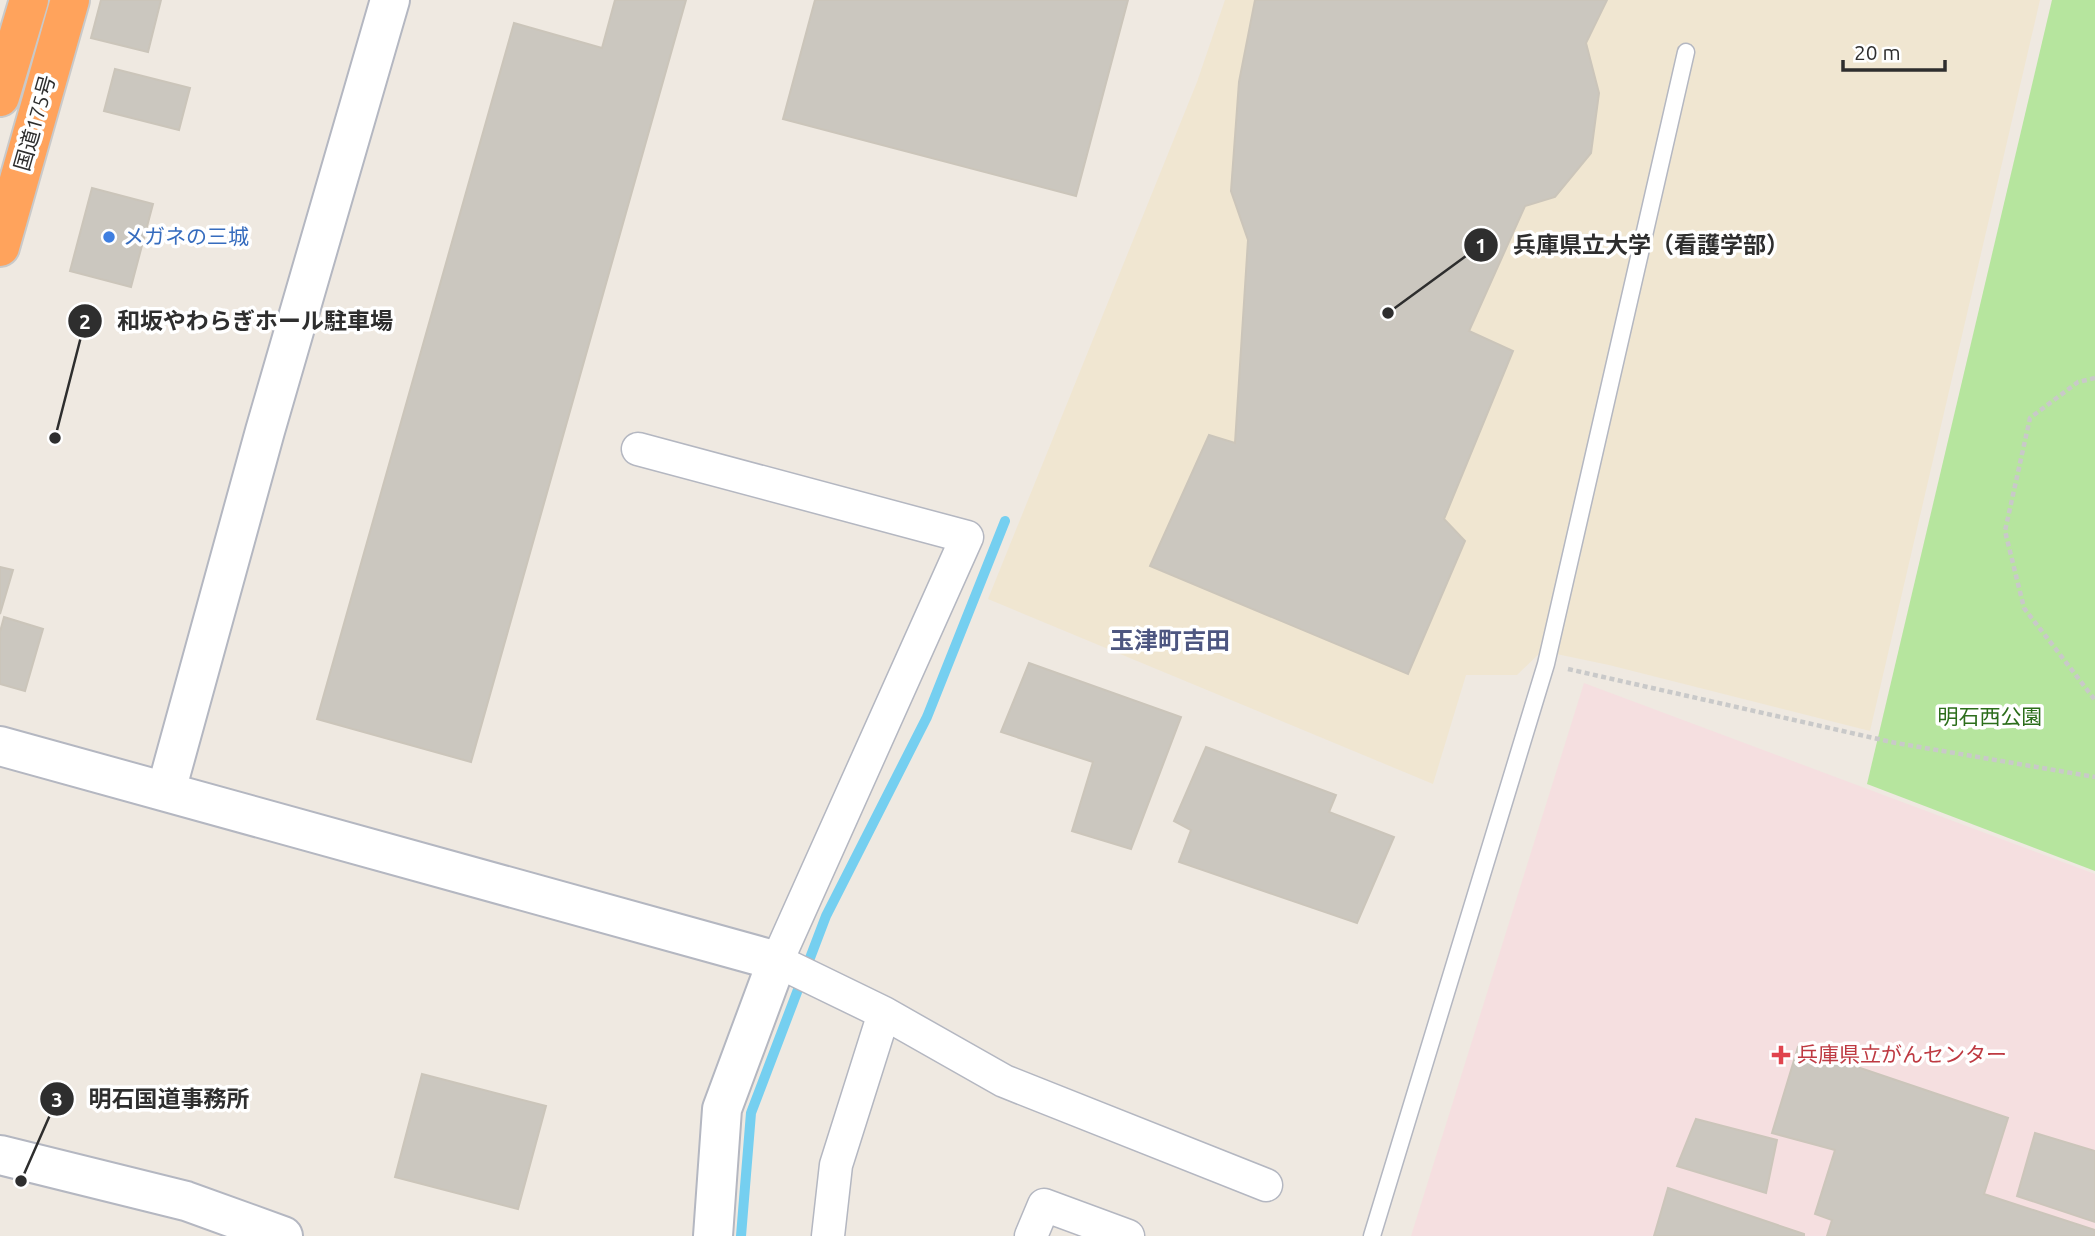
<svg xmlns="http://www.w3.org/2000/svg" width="2095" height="1236" font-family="Ubuntu,'Noto Sans JP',sans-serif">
<rect width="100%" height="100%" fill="#efe9e1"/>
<path fill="#f0e6d1" d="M1225,0H2040L1870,731L1609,665L1542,651L1517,675H1466L1433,784L988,599L1197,82Z"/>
<path fill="#f5dfe0" d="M1584,683L2095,874V1236H1411Z"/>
<path fill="#b6e59e" d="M2052,0H2095V871L1867,784Z"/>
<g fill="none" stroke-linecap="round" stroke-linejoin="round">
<path stroke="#75cff0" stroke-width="10" d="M741,1236L751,1113L826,916L927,717L1005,521"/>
</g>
<path fill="#cbc7bf" stroke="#cbc5ba" stroke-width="2" d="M101,0H161L148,52L91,38Z
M615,0H686L471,762L317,719L514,23L602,48Z
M815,0H1128L1076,196L783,119Z
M1255,0H1607L1586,43L1599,93L1591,153L1555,197L1525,206L1469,331L1513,351L1444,519L1465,541L1408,674L1150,566L1209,435L1235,443L1248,240L1231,191L1239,82Z
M115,69L190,88L179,130L104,111Z
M92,188L153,204L131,287L70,271Z
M0,567L13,570L0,614Z
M4,617L43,629L25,691L0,684V632Z
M1029,663L1181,717L1131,849L1072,831L1093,762L1001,732Z
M1206,747L1336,795L1329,812L1394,837L1357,923L1179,862L1191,830L1174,821Z
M1798,1047L2008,1118L1984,1194L2095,1230V1236H1827L1832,1220L1815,1214L1835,1150L1772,1133Z
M422,1074L546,1106L518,1209L395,1177Z
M1696,1119L1777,1140L1766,1193L1677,1166Z
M2035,1133L2095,1151V1222L2017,1196Z
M1668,1188L1804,1234V1236H1654Z"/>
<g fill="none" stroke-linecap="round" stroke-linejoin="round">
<g stroke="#b4b7c1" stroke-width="19">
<path id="lane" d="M1372,1236L1546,664L1686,52"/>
</g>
<g stroke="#b4b7c1" stroke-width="35">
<path id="street" d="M638,449L967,537L777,961L884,1013L836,1165L828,1236
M884,1013L1004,1081L1266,1185
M1031,1236L1044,1205L1128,1236"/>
</g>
<g stroke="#b4b7c1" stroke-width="42">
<path id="secondary" d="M0,746L777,961L722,1109L713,1236
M166,791L265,431L390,0
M0,1155L186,1201L283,1236"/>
</g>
<g stroke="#c9c9c9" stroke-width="42">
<path id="highway" d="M0,97L29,0
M0,247L70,0"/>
</g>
<path stroke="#c9c9c9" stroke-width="4.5" stroke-dasharray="5 3.5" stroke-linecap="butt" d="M2095,378L2078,382L2030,418L2005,531L2024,608L2095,700
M1568,669L1896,743L2095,777"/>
<use href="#lane" stroke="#fff" stroke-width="16"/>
<use href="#street" stroke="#fff" stroke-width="32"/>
<use href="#secondary" stroke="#fff" stroke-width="38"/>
<use href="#highway" stroke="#ffa35c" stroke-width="38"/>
</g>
<circle fill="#3f7fe0" stroke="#fff" stroke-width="2.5" cx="109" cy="237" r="7"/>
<path fill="#e0444e" stroke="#fff" stroke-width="2.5" d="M1777.5 1044.5h7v7h7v7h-7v7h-7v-7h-7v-7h7z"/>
<g text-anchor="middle" stroke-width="7" stroke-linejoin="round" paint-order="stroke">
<g font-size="21" fill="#2e2e2e" stroke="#fff">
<text transform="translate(35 123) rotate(-74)" y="7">国道175号</text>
</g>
<g font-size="21" fill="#366cbe" stroke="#fff" text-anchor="start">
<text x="123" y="244">メガネの三城</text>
</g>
<g font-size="21" fill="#2c6e1b" stroke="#fff">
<text x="1990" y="724">明石西公園</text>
</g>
<g font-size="21" fill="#be3a42" stroke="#fff" text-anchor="start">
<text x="1797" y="1062">兵庫県立がんセンター</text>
</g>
<g font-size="24" font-weight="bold" fill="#4d5680" stroke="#fff">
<text x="1170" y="649">玉津町吉田</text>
</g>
</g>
<path fill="none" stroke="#2e2e2e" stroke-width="2.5" d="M1388 313L1481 245M55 438L85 321M21 1181L57 1099"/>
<g fill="#2e2e2e" stroke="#fff" stroke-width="2.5">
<circle cx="1388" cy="313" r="7"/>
<circle cx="55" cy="438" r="7"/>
<circle cx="21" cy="1181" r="7"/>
<circle cx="1481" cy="245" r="18"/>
<circle cx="85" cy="321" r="18"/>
<circle cx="57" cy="1099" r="18"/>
</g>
<g font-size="21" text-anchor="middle" font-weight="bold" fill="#fff">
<text x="1481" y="253">1</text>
<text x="85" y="329">2</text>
<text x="57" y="1107">3</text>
</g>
<g font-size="23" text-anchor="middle" font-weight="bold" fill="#2e2e2e" stroke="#fff" stroke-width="7" stroke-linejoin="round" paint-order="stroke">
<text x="1651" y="253">兵庫県立大学（看護学部）</text>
<text x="255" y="329">和坂やわらぎホール駐車場</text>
<text x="169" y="1107">明石国道事務所</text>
</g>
<path d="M1843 60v10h102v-10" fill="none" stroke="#2e2e2e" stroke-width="3.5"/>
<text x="1854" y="60" font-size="21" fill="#2e2e2e" stroke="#ffffff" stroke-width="5" paint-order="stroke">20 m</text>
</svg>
